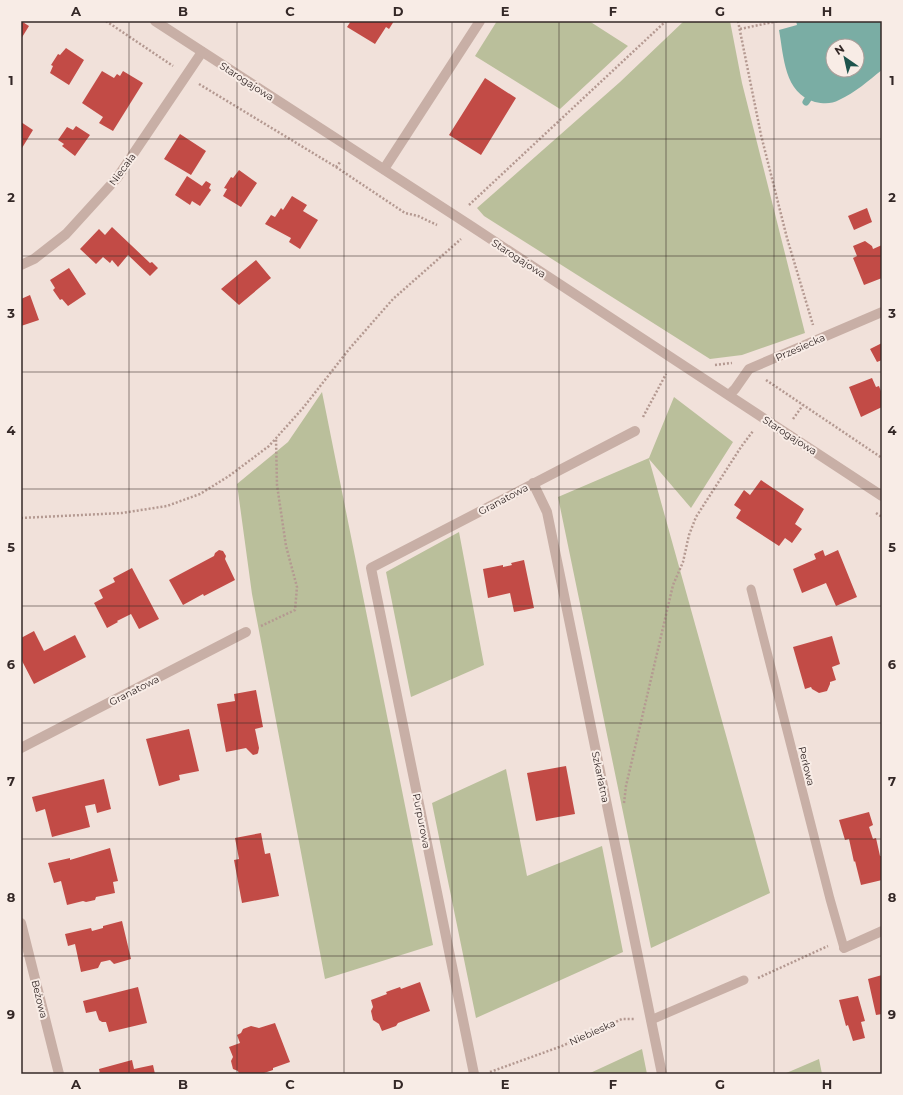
<svg xmlns="http://www.w3.org/2000/svg" width="903" height="1095" font-family="Montserrat,sans-serif">
<rect width="100%" height="100%" fill="#f1e1da"/>
<path fill="#babf9b" d="M497,21H589L628,46L560,109L475,56Z
M684,21H730L742,83L805,333L742,355L710,359L484,216L477,208L620,82Z
M322,392L433,945L325,979L252,594L237,484L288,442Z
M674,397L733,442L691,508L649,459L770,893L651,948L558,497L649,458Z
M459,532L484,665L411,697L386,572Z
M506,769L527,876L602,846L623,952L476,1018L432,803Z
M642,1049L647,1074H588Z
M819,1059L822,1074H784Z"/>
<path fill="#7aada4" fill-rule="evenodd" d="M796,21H882V70C869,80 855,93 839,100C832,104 824,104 815,102C784,93 784,57 779,30L797,25ZM833,46H857V70H833Z"/>
<g fill="none" stroke-linecap="round" stroke-linejoin="round">
<path stroke="#7aada4" stroke-width="7" d="M806,102L808,99"/>
</g>
<path fill="#c24b46" d="M21,21L29,26L21,39Z
M351,21H394L389,29L386,27L375,44L347,27Z
M66,48L84,60L69,85L50,73L53,66L51,65L58,54L60,55Z
M102,71L114,78L117,74L120,76L123,71L143,83L113,131L99,123L103,117L82,103Z
M485,78L516,98L481,155L449,135Z
M21,122L33,130L22,148L21,147Z
M76,126L90,135L75,156L62,146L64,144L58,140L67,127L73,130Z
M180,134L206,151L191,175L164,159Z
M239,170L257,183L241,207L223,196L227,189L224,188L231,177L233,178Z
M187,176L202,186L206,181L211,184L209,188L211,190L200,206L192,201L190,205L175,195Z
M292,196L307,205L303,211L318,220L300,249L289,242L291,238L265,224L271,215L275,217L281,208L283,210Z
M867,208L872,222L854,230L848,216Z
M112,227L150,263L152,262L158,268L150,276L128,255L118,267L112,260L110,263L103,257L96,264L80,249L99,229L105,235Z
M865,241L872,246L873,249L882,245V278L864,285L853,258L857,256L853,246Z
M256,260L271,278L239,305L221,289Z
M69,268L86,294L68,306L62,299L60,300L53,290L55,288L50,280Z
M30,295L39,320L21,326V299Z
M882,343V360L877,362L870,349Z
M872,378L876,387L879,386L882,394V407L861,417L849,387Z
M761,480L804,509L795,524L802,529L792,543L785,538L779,546L736,518L741,510L734,505L744,490L750,495Z
M219,550L223,551L226,556L225,559L235,580L204,596L203,594L183,605L169,580L214,556L215,553Z
M823,550L825,556L838,550L857,597L836,606L826,583L802,593L793,569L816,559L814,554Z
M524,560L534,608L514,612L510,593L488,598L483,569L503,565V567L512,565L511,563Z
M132,568L159,619L139,629L131,614L117,621L118,622L107,628L94,603L103,598L99,590L115,582L113,578Z
M34,631L44,651L75,635L86,657L34,684L21,659V638Z
M832,636L840,664L832,667L836,680L830,682V684L827,691L819,693L812,689L811,687L805,689L793,647Z
M256,690L263,727L255,729L259,748L258,753L257,754L253,755L246,748L226,752L217,704L235,701L234,694Z
M189,729L199,771L179,775L180,780L159,786L146,739Z
M566,766L575,814L536,821L527,773Z
M104,779L111,809L97,813L95,804L85,806L90,827L52,837L45,809L36,812L32,797Z
M869,812L873,825L869,827L873,839L876,838L880,856H882V880L861,885L855,861L854,862L849,839L845,840L839,820Z
M261,833L265,854L270,853L279,896L242,903L234,860L239,859L235,838Z
M110,848L118,881L113,882L115,893L96,897L95,900L86,902L83,901L67,905L61,881L54,883L48,863L70,858V860Z
M122,921L131,959L114,964L110,960L101,962L98,968L81,972L75,944L68,946L65,934L91,928L92,931L103,928V926Z
M882,975V1014L876,1015L868,979Z
M420,982L430,1011L398,1023L396,1026L382,1031L379,1024L373,1020L371,1011L373,1007L371,1000L387,994L386,992L400,987L401,989Z
M138,987L147,1023L109,1032L106,1022H102L99,1020L96,1011L86,1013L83,1001Z
M858,996L865,1021L861,1022L865,1038L853,1041L848,1025L846,1026L839,1000Z
M275,1023L290,1062L273,1068V1070L264,1073V1074H239L238,1071L233,1069L231,1061L233,1057L229,1047L240,1043L237,1035L241,1033L243,1029L251,1026L259,1028Z
M132,1060L134,1069L153,1065L155,1074H100L99,1069Z"/>
<g fill="none" stroke-linecap="round" stroke-linejoin="round">
<path stroke="#b49991" stroke-width="2.5" stroke-dasharray="2 2" stroke-linecap="butt" d="M106,21L173,66
M738,21L761,135L787,238L813,325
M740,29L778,21
M199,84L336,167L341,161
M336,167L405,213L418,216L437,225
M469,205L666,21
M715,365L732,363
M766,380L882,458
M643,417L666,374
M793,419L803,405
M876,513L882,517
M21,518L122,513L167,506L200,494L229,476L269,446L303,408L350,348L393,299L461,239
M261,626L295,610L297,587L286,546L277,485L276,439
M624,803L626,786L673,585L683,562L689,535L696,517L741,447L753,431
M758,978L828,946
M490,1072L562,1046L622,1019H635"/>
<path stroke="#c8afa6" stroke-width="9" d="M751,589L830,899L844,948
M651,1020L744,980"/>
<path stroke="#c8afa6" stroke-width="10" d="M384,169L480,21
M21,265L34,259L66,234L117,178L202,52
M729,395L735,389L749,369L882,312
M533,483L547,512L662,1074
M21,748L246,632
M21,923L59,1074
M844,948L882,931
M474,1074L371,568L635,431"/>
<path stroke="#c8afa6" stroke-width="10" d="M155,21L471,226L882,496"/>
</g>
<path fill="none" stroke="#342827" stroke-width="1" stroke-opacity="0.55" d="M129,21V1074M237,21V1074M344,21V1074M452,21V1074M559,21V1074M666,21V1074M774,21V1074M21,139H882M21,256H882M21,372H882M21,489H882M21,606H882M21,723H882M21,839H882M21,956H882"/>
<g text-anchor="middle" stroke-width="4" stroke-linejoin="round" paint-order="stroke">
<g font-size="10" fill="#342827" stroke="#f8ece6">
<text transform="translate(247 81) rotate(33)" y="4">Starogajowa</text>
<text transform="translate(122 169) rotate(-54)" y="4">Niecała</text>
<text transform="translate(519 258) rotate(33)" y="4">Starogajowa</text>
<text transform="translate(800 347) rotate(-24)" y="4">Przesiecka</text>
<text transform="translate(790 435) rotate(33)" y="4">Starogajowa</text>
<text transform="translate(503 499) rotate(-28)" y="4">Granatowa</text>
<text transform="translate(134 690) rotate(-27)" y="4">Granatowa</text>
<text transform="translate(807 766) rotate(76)" y="4">Perłowa</text>
<text transform="translate(601 777) rotate(78)" y="4">Szkarłatna</text>
<text transform="translate(422 821) rotate(79)" y="4">Purpurowa</text>
<text transform="translate(40 999) rotate(76)" y="4">Beżowa</text>
<text transform="translate(592 1032) rotate(-24)" y="4">Niebieska</text>
</g>
</g>
<rect width="903" height="1095" fill="none" stroke="#f8ece6" stroke-width="44"/>
<g transform="translate(845 58) rotate(326)"><circle r="19" fill="#f8ece6" stroke="#aa9e9a"/>
<path d="M0-3L7 15L0 10L-7 15Z" fill="#1e544d"/>
<text y="-6" font-size="11" font-weight="bold" text-anchor="middle" fill="#342827">N</text>
</g>
<rect x="22" y="22" width="859" height="1051" fill="none" stroke="#342827" stroke-width="1.5"/>
<g font-size="13" text-anchor="middle" font-weight="bold" fill="#342827">
<text x="76" y="16">A</text>
<text x="183" y="16">B</text>
<text x="290" y="16">C</text>
<text x="398" y="16">D</text>
<text x="505" y="16">E</text>
<text x="613" y="16">F</text>
<text x="720" y="16">G</text>
<text x="827" y="16">H</text>
<text x="11" y="85">1</text>
<text x="892" y="85">1</text>
<text x="11" y="202">2</text>
<text x="892" y="202">2</text>
<text x="11" y="318">3</text>
<text x="892" y="318">3</text>
<text x="11" y="435">4</text>
<text x="892" y="435">4</text>
<text x="11" y="552">5</text>
<text x="892" y="552">5</text>
<text x="11" y="669">6</text>
<text x="892" y="669">6</text>
<text x="11" y="786">7</text>
<text x="892" y="786">7</text>
<text x="11" y="902">8</text>
<text x="892" y="902">8</text>
<text x="11" y="1019">9</text>
<text x="892" y="1019">9</text>
<text x="76" y="1089">A</text>
<text x="183" y="1089">B</text>
<text x="290" y="1089">C</text>
<text x="398" y="1089">D</text>
<text x="505" y="1089">E</text>
<text x="613" y="1089">F</text>
<text x="720" y="1089">G</text>
<text x="827" y="1089">H</text>
</g>
</svg>
